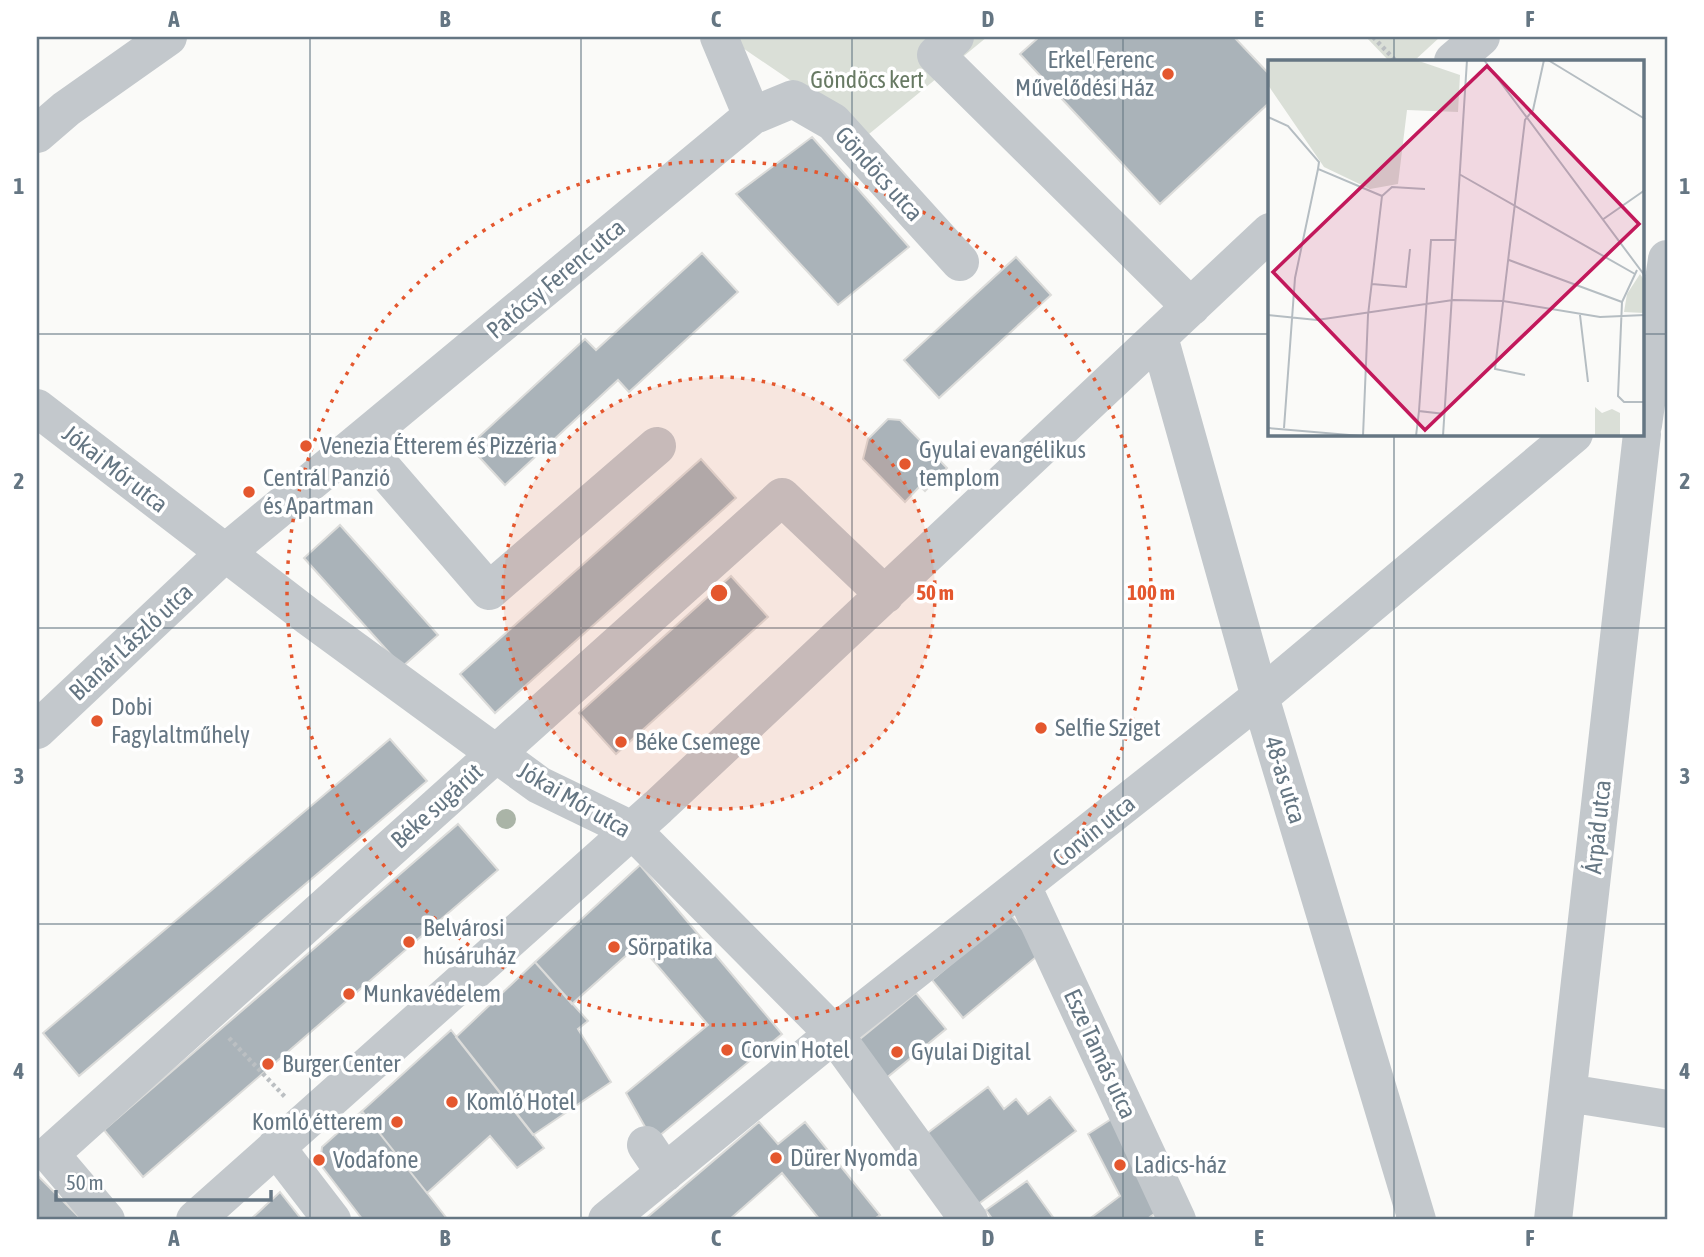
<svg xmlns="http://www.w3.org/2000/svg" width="1704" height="1257" font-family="'Asap Condensed',sans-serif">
<rect width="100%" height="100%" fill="#fafaf8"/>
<path fill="#dadfd7" d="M732,37H987L869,134L734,42Z
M1366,37H1440L1414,61H1389Z"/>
<path fill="#aab3b9" stroke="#dcdcda" stroke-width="2" d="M1039,37H1234L1270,75V102L1160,204L1020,54Z
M812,137L909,247L838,305L736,194Z
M702,253L738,292L629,392L618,380L505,485L469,446L585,339L596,350Z
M1016,257L1051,295L939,398L904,360Z
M888,419L900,420L947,468L925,491L920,486L905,502L863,459L868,439Z
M701,459L736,498L495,713L460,674Z
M340,525L438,635L402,667L304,558Z
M731,576L768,617L616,754L579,713Z
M390,739L427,781L79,1076L43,1033Z
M458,824L498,870L143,1177L104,1130Z
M640,865L782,1034L653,1141L626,1093L708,1025L639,944L572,1004L535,962Z
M1010,914L1042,952L963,1018L932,980Z
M535,962L588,1021L578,1029L611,1082L533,1135L456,1037Z
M916,993L946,1029L879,1084L849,1048Z
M451,1030L544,1148L517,1168L490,1136L427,1193L362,1111Z
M988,1087L1004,1109L1016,1099L1028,1114L1050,1097L1076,1131L973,1208L921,1138Z
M362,1111L427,1193L448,1220H363L320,1164L322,1147Z
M1113,1118L1158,1211L1146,1220H1088L1120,1196L1088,1134Z
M759,1122L778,1144L805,1122L880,1215L873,1220H820L782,1173L729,1220H644Z
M37,1175L82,1220H37Z
M1027,1181L1055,1220H993L986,1210Z
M280,1192L302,1220H250Z"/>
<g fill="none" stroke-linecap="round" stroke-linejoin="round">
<path stroke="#bbbfc2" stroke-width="4.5" stroke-dasharray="3.5 3.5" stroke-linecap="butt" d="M1373,37L1396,61
M229,1038L286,1098"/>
<path stroke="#c3c8cc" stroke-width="38" d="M719,37L752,116L793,99L833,122L960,262
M955,37L936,55L1191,307
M1453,61L1481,37
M37,134L66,109L168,37
M1159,337L1260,697L1417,1220
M37,408L309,617L539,785L632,830L834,1034L969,1220
M1643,425L1667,259
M360,442L489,591L657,446
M37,730L225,553L752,116
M1023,888L1177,1220
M1568,1093L1667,1109
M646,1145L665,1173
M276,1147L332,1220
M106,1220L50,1154L782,497L885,595
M195,1220L658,807L1270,232
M607,1220L834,1034L1260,697L1574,434
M1553,1220L1642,434"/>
</g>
<circle fill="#aab4a7" cx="506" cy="819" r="10"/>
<path fill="none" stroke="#657683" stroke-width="2" stroke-opacity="0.55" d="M310,37V1220M581,37V1220M852,37V1220M1123,37V1220M1394,37V61M37,334H1270M1643,334H1667M1394,434V1220M37,628H1667M37,924H1667"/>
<circle cx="719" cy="593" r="216" fill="#e4572e" fill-opacity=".12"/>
<g fill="none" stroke="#e4572e" stroke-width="3.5" stroke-dasharray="3.5 7">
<circle cx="719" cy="593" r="216"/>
<circle cx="719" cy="593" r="432"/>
</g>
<g fill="#e4572e" stroke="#fff" stroke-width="2.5">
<circle cx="1168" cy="74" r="7"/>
<circle cx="306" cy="446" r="7"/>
<circle cx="905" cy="464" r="7"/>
<circle cx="249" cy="492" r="7"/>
<circle cx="97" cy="721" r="7"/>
<circle cx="1041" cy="728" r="7"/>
<circle cx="621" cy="742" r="7"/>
<circle cx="409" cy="942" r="7"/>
<circle cx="614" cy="947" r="7"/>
<circle cx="349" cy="994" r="7"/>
<circle cx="727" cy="1050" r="7"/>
<circle cx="897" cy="1052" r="7"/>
<circle cx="268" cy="1064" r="7"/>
<circle cx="452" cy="1102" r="7"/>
<circle cx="397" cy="1122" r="7"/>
<circle cx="776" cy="1158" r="7"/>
<circle cx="319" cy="1160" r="7"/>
<circle cx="1120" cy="1165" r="7"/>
</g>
<g text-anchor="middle" stroke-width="7" stroke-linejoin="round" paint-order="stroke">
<g font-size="24" fill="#657683" stroke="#fff" text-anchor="start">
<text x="1154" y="68" text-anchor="end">Erkel Ferenc<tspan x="1154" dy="28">Művelődési Ház</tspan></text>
<text x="320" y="454">Venezia Étterem és Pizzéria</text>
<text x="919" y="458">Gyulai evangélikus<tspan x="919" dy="28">templom</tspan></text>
<text x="263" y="486">Centrál Panzió<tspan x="263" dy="28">és Apartman</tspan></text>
<text x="111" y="715">Dobi<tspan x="111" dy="28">Fagylaltműhely</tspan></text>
<text x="1055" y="736">Selfie Sziget</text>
<text x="635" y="750">Béke Csemege</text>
<text x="423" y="936">Belvárosi<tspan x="423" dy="28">húsáruház</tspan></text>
<text x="628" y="955">Sörpatika</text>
<text x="363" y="1002">Munkavédelem</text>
<text x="741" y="1058">Corvin Hotel</text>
<text x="911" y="1060">Gyulai Digital</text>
<text x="282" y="1072">Burger Center</text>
<text x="466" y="1110">Komló Hotel</text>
<text x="383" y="1130" text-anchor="end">Komló étterem</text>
<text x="790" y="1166">Dürer Nyomda</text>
<text x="333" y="1168">Vodafone</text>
<text x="1134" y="1173">Ladics-ház</text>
</g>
<g font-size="24" fill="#687a64" stroke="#fff">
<text x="867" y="88">Göndöcs kert</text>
</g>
<g font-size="24" fill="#657683" stroke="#fff">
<text transform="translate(879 174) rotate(48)" y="8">Göndöcs utca</text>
<text transform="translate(556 279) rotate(-40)" y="8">Patócsy Ferenc utca</text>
<text transform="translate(115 469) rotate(38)" y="8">Jókai Mór utca</text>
<text transform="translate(131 642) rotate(-43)" y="8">Blanár László utca</text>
<text transform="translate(1285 780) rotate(73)" y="8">48-as utca</text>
<text transform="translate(574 800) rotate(30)" y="8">Jókai Mór utca</text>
<text transform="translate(437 806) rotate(-42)" y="8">Béke sugárút</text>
<text transform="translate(1598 827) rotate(-84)" y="8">Árpád utca</text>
<text transform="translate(1094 831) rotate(-39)" y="8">Corvin utca</text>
<text transform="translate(1100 1054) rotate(65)" y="8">Esze Tamás utca</text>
</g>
</g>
<g transform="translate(1268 60)">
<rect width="376" height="376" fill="#fafaf8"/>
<path d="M0,0H148L192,15L190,52L139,50L130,124L102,129L56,107L0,25ZM372,214L376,220V253L356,252L359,234ZM327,347L334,353L344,349L352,353V376H327Z" fill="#dadfd7"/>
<path fill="none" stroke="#b5bdc2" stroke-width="2" d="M216,0L377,216M280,0L377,59M0,57L20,66L51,102L50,109L114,136L124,127L157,129M191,114L367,214M334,160L377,130M241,200L354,242M369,210L354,242L350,336L356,342H377M104,224L138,227L142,189M0,255L49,260L185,240L235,241L332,257L377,255M312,255L320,322M257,315L227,309L257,60L265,50L276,0M177,354L151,351L163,180H188M0,368L93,376M16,368L27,218L50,109M95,376L100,255L114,136M148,376L151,351M175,376L199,0"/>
<path fill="#c2185b" fill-opacity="0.15" stroke="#c2185b" stroke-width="3.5" d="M219,6L371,164L157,370L5,212Z"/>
<rect width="376" height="376" fill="none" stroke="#657683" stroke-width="3.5"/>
</g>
<circle cx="719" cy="593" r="10" fill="#e4572e" stroke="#fff" stroke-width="3.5"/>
<g font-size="21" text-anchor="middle" font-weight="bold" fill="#e4572e" stroke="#fff" stroke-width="7" stroke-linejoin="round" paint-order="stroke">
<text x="935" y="600">50 m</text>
<text x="1151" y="600">100 m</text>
</g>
<rect width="1704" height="1257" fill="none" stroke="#ffffff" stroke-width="77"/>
<path d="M56 1190v10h215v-10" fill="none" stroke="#657683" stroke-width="3.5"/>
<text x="66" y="1190" font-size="21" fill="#657683" stroke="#ffffff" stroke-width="5" paint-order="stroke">50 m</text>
<rect x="38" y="38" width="1628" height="1180" fill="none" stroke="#657683" stroke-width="2.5"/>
<g font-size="23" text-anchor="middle" font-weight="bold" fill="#657683">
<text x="174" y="27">A</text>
<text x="445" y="27">B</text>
<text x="716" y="27">C</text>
<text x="988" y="27">D</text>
<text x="1259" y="27">E</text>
<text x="1530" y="27">F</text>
<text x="19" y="194">1</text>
<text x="1685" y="194">1</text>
<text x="19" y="489">2</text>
<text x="1685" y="489">2</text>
<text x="19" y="784">3</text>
<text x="1685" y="784">3</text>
<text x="19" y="1079">4</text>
<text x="1685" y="1079">4</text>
<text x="174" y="1246">A</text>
<text x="445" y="1246">B</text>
<text x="716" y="1246">C</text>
<text x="988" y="1246">D</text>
<text x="1259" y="1246">E</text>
<text x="1530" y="1246">F</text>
</g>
</svg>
